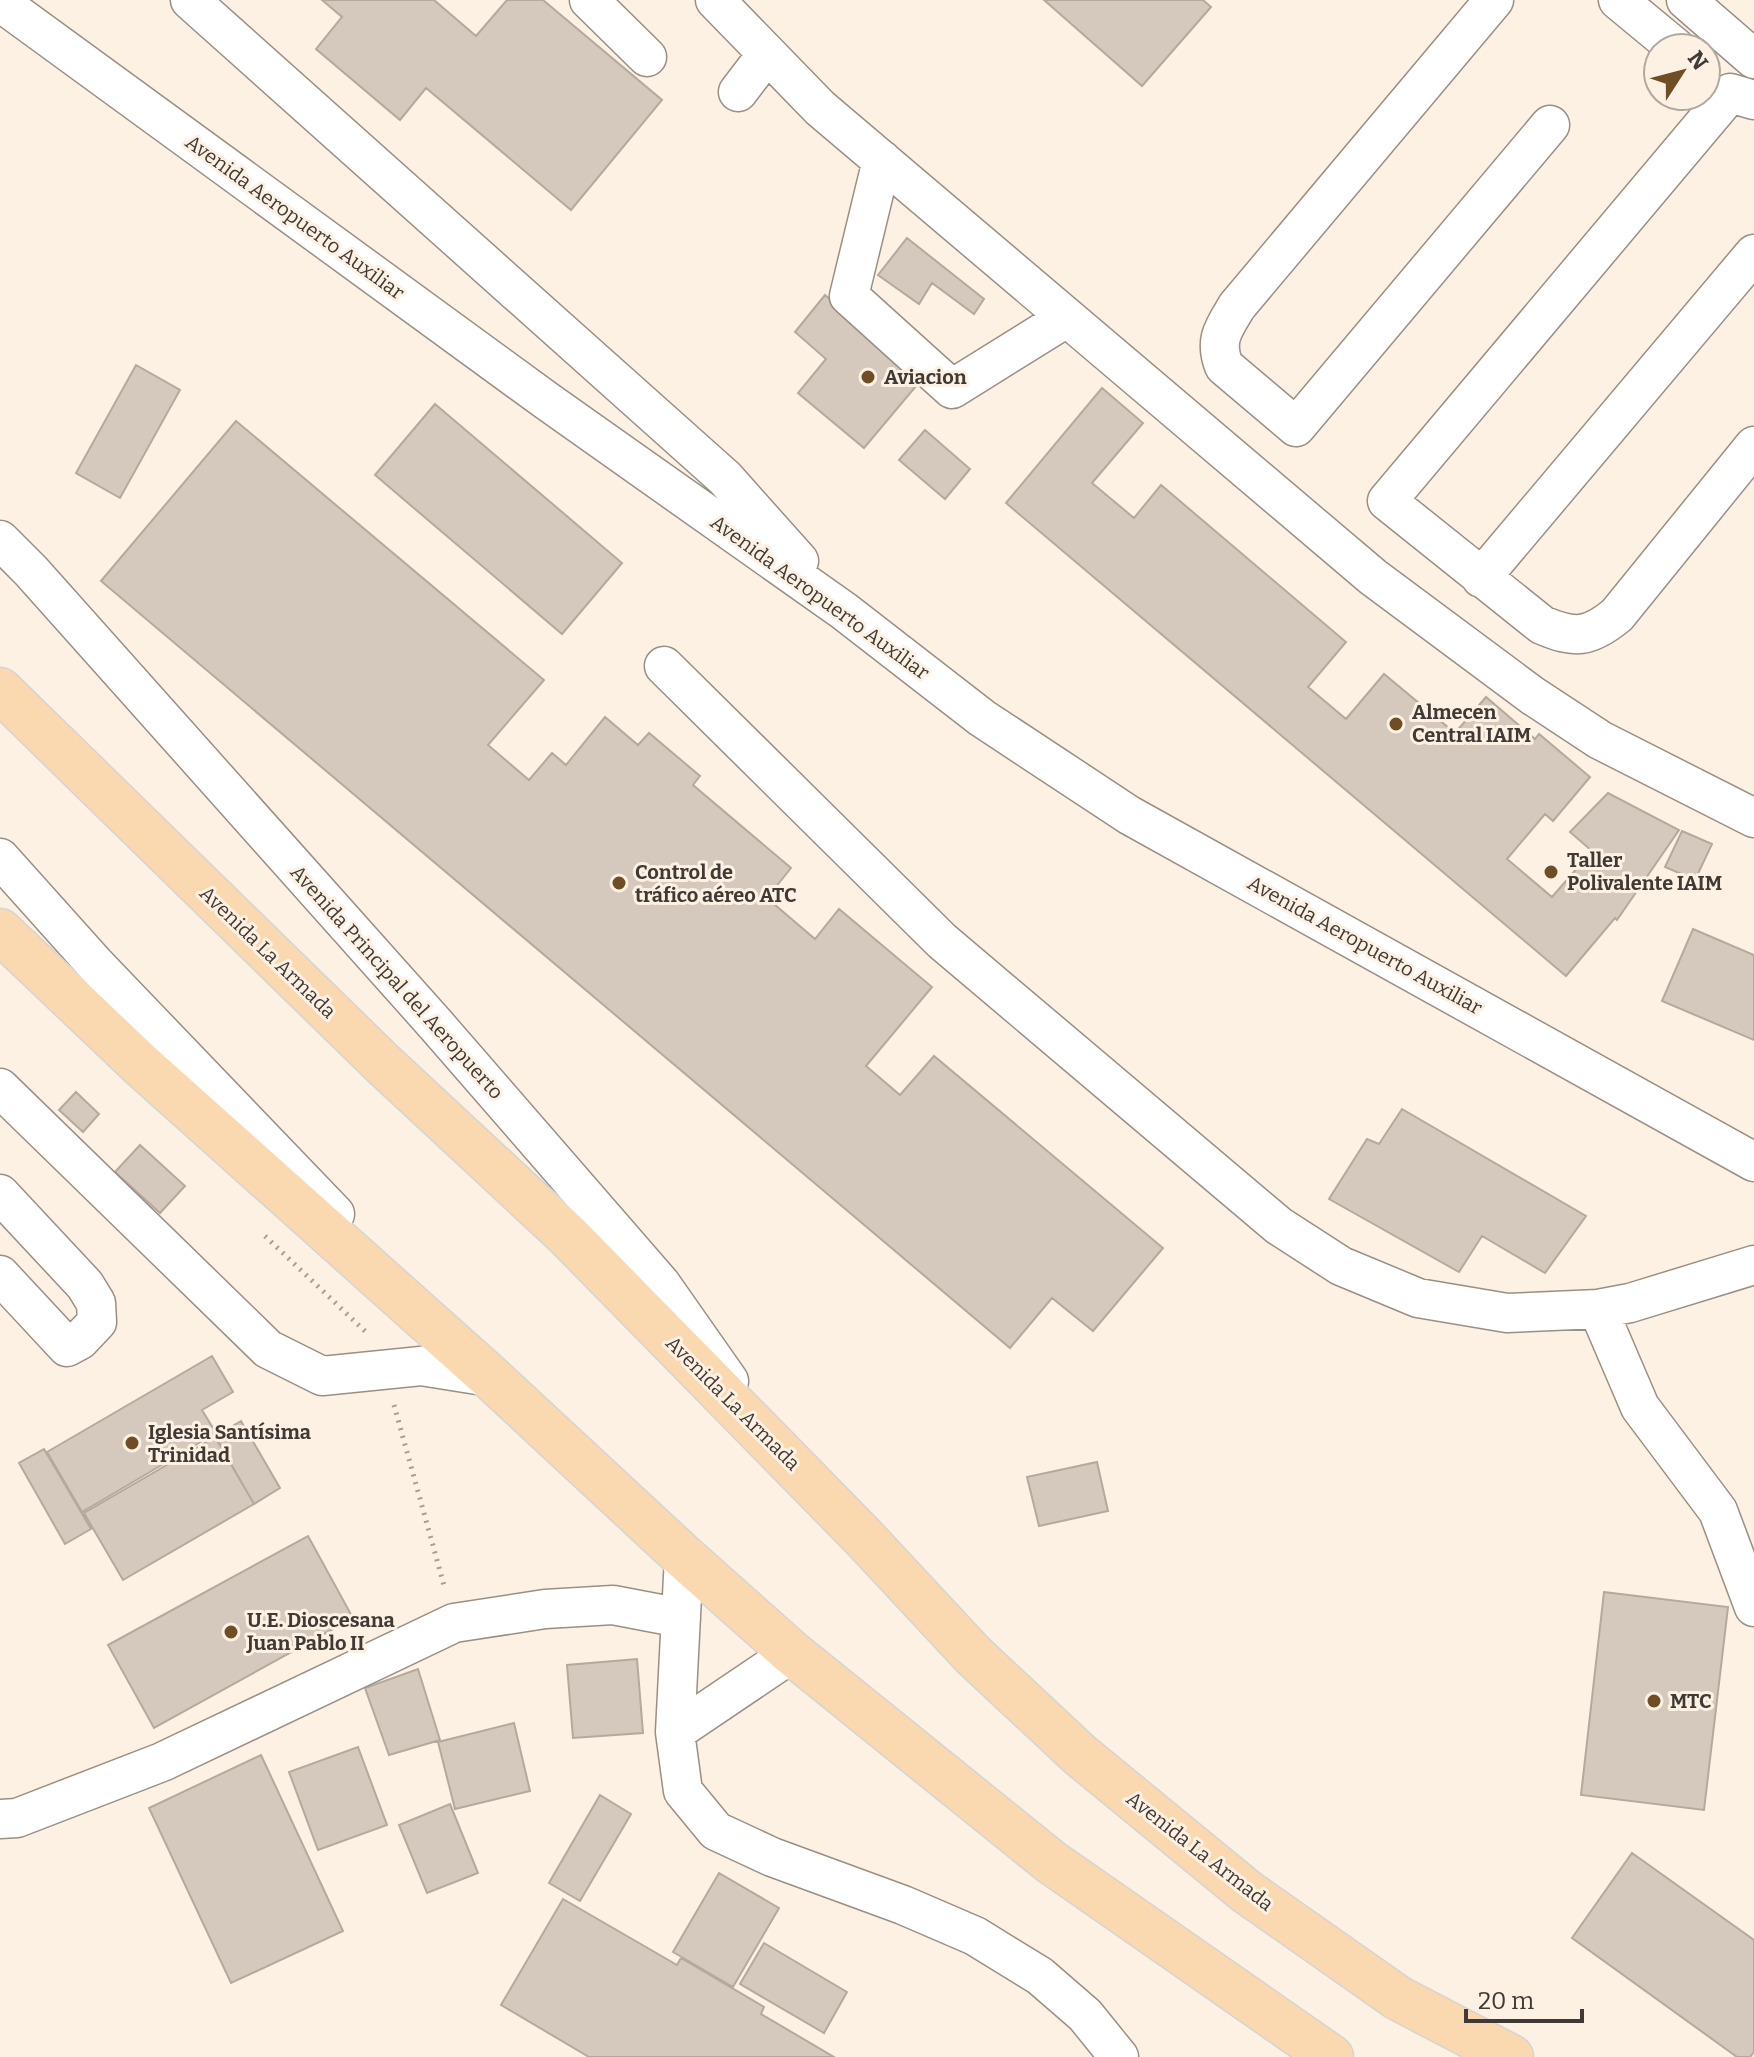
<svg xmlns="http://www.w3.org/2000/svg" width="1754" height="2057" font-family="Bitter,serif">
<rect width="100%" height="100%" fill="#fdf1e4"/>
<path fill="#d5c9bd" stroke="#b4a99d" stroke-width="2" d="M322,0H434L476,36L507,0H543L662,100L571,210L426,88L400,120L316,49L342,17Z
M1044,0H1203L1211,7L1142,86Z
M907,238L984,299L974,314L932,283L919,304L878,275Z
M825,295L893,352L938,360L864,448L798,393L826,359L795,332Z
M136,365L180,390L120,498L76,473Z
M1102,388L1143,423L1092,483L1134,518L1161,485L1346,642L1308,687L1346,719L1384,674L1455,733L1486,697L1535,739L1539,734L1590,777L1553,821L1545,814L1507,859L1552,897L1592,851L1570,832L1608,793L1679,830L1617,920L1615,918L1566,976L1006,503Z
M435,404L622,563L562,634L375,475Z
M236,421L544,680L488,745L529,780L552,753L566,765L605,717L638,745L649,733L700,776L693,785L791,868L767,898L815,939L839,909L932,987L866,1066L900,1095L934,1056L1163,1248L1093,1331L1052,1298L1010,1348L101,581Z
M925,430L970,469L945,499L899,460Z
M1682,831L1712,844L1695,880L1665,867Z
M1693,929L1754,955V1040L1662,1001Z
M76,1092L99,1114L83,1132L59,1110Z
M1402,1109L1586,1216L1545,1273L1482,1236L1459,1272L1329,1199L1367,1139L1379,1144Z
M140,1145L185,1186L160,1213L115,1172Z
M212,1356L233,1392L202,1410L216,1433L82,1512L47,1452Z
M241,1421L280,1488L254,1504L215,1436Z
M215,1437L254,1504L123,1580L84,1513Z
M44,1449L91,1529L65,1544L19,1463Z
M1097,1462L1108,1511L1039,1526L1027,1477Z
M308,1536L353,1618L154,1728L108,1645Z
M1604,1592L1728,1607L1704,1810L1581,1795Z
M637,1659L643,1733L573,1738L567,1665Z
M418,1669L440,1740L389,1755L365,1688Z
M514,1723L530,1791L455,1809L438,1742Z
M358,1747L387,1825L318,1850L289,1772Z
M261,1755L343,1931L231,1983L149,1808Z
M600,1795L631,1814L580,1901L549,1883Z
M450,1804L478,1873L427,1893L399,1825Z
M1632,1853L1754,1940V2052L1750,2057H1737L1572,1938Z
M719,1873L779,1908L733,1987L673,1952Z
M563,1899L677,1965L681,1958L764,2007L761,2014L834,2057H589L501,2005Z
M764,1943L847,1992L824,2033L740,1984Z"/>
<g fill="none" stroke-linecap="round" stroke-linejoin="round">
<g stroke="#9a8f83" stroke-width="41">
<path id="minor" d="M190,0L725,478L799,561
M589,0L647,57
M715,0L820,108L1373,577L1533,696L1600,740L1754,818
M1494,0L1237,306C1223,329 1214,340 1224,366L1296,427L1550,125
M1618,0L1676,48
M1686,0L1754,59
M0,2L547,401L844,611L982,718L1129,815L1754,1162
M738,92L767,54
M1754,100L1730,93L1387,501L1542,625C1575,639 1589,638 1617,615L1754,446
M882,160L849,296L952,389L1066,318
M0,540L31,571L437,1026L661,1284L729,1381
M1481,578L1754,254
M664,666L942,941L1279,1226L1341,1266L1418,1298L1507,1313L1598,1309L1630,1303L1754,1265
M0,858L95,964L335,1214
M0,1088L268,1349L322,1376L421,1366L490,1377
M0,1194L85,1285L96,1303L97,1322L80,1340L67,1347L0,1275
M1598,1309L1640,1407L1718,1511L1754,1607
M684,1557L675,1732L683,1791L716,1831L772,1857L903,1905L975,1936L1040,1976L1085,2015L1119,2057
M675,1732L792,1653
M0,1819L17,1818L162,1762L454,1623L545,1609L613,1605L681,1618"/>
</g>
<g stroke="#d5d4d3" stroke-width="47">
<path id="major" d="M0,690L383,1064L567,1235L865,1539L973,1655L1080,1755L1247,1892L1398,1998L1511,2057
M0,931L142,1066L490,1377L684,1557L792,1653L1051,1862L1331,2057"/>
</g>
<path stroke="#a79e95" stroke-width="5" stroke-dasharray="2 6" stroke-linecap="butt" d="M265,1236L368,1334
M394,1405L445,1589"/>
<use href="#minor" stroke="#fff" stroke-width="38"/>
<use href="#major" stroke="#fad8b0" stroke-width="44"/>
</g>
<g fill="#6f4e25" stroke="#fdf1e4" stroke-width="3">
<circle cx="868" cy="377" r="8"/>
<circle cx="1396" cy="724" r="8"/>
<circle cx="1551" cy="872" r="8"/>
<circle cx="619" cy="883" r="8"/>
<circle cx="132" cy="1443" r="8"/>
<circle cx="231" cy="1632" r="8"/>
<circle cx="1654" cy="1701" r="8"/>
</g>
<g text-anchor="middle" stroke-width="6" stroke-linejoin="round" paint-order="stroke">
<g font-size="20" fill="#3f3a35" stroke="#fdf1e4">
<text transform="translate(295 217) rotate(36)" y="7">Avenida Aeropuerto Auxiliar</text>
<text transform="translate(820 597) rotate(36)" y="7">Avenida Aeropuerto Auxiliar</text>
<text transform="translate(1365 945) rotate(29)" y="7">Avenida Aeropuerto Auxiliar</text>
<text transform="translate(268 952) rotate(44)" y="7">Avenida La Armada</text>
<text transform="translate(397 982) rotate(48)" y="7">Avenida Principal del Aeropuerto</text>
<text transform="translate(733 1403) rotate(45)" y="7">Avenida La Armada</text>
<text transform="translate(1200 1851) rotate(38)" y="7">Avenida La Armada</text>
</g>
<g font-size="20" font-weight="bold" fill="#3f3a35" stroke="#fdf1e4" text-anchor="start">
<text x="884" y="384">Aviacion</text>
<text x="1412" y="719">Almecen<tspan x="1412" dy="23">Central IAIM</tspan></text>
<text x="1567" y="867">Taller<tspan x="1567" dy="23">Polivalente IAIM</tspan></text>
<text x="635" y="879">Control de<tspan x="635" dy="23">tráfico aéreo ATC</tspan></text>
<text x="148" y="1439">Iglesia Santísima<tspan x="148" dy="23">Trinidad</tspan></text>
<text x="247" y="1627">U.E. Dioscesana<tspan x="247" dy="23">Juan Pablo II</tspan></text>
<text x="1670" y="1708">MTC</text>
</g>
</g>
<g transform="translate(1682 72) rotate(54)"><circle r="38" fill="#fdf1e4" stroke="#b1a89e" stroke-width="2"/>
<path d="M0-6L14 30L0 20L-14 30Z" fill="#6f4e25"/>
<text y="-12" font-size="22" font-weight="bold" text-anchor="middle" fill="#3f3a35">N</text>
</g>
<path d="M1466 2009v12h116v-12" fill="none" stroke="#3f3a35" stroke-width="4"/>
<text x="1478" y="2009" font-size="24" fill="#3f3a35" stroke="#fdf1e4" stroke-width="6" paint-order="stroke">20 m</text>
</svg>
